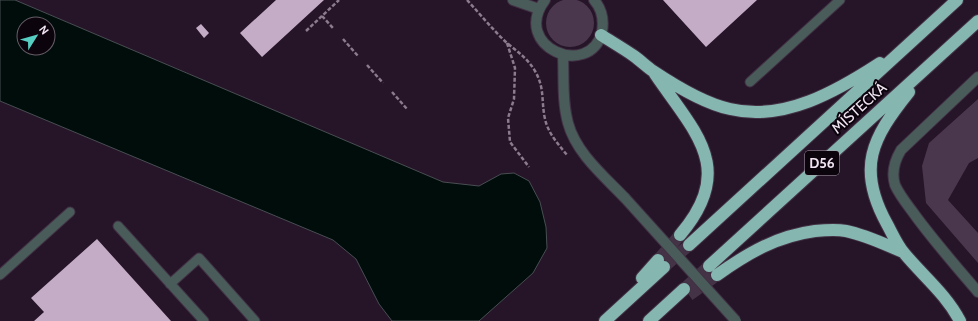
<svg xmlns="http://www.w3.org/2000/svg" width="978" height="321" font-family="Cabin,sans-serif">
<rect width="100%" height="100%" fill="#261429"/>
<path fill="#4b374d" d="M546 23a24 24 0 1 1 48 0a24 24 0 1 1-48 0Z
M978,99V158L969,163L948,200L978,233V263L926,203L922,166L929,143Z"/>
<path fill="#000d0b" stroke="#484e51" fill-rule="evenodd" d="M0,0H15L443,182L479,186L501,174L514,173L529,181L540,202L546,227L547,248L533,273L479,321H392L379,304L356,259L333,240L0,101ZM24,24H48V48H24Z"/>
<path fill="#c4acc7" d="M276,0H324L262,57L240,33Z
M663,0H757L706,47Z
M201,24L209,33L204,38L196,28Z
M97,239L171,321H34L44,312L31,298Z"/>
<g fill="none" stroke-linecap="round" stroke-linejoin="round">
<path stroke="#443347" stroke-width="12" stroke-dasharray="12 6" stroke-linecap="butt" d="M658,260L680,235
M664,267L689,245
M684,289L709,266
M689,295L717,275"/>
<g stroke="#423145" stroke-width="11">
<path id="service" d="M750,82L840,0
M118,226L204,321
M0,275L70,212
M170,284L199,258L255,321"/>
</g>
<g stroke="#423145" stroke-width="12">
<path id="minor" d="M513,0L539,9
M545,0C510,47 590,80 602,32C604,20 602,9 594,0
M563,55C564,78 562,101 568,123C576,153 604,176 625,198
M978,77L901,150C895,160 891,172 895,185C899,194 906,203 912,211C932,239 955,265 978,292"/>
</g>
<g stroke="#423145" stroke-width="14">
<path id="motorway" d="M601,35C612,42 624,49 634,56C641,61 647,67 653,71C674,85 706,104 730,109C784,122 837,91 880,63
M655,74C695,133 737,168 680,235
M909,92C872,138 856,168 887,224C892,233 897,245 904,253C923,276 946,294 960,321
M689,245L957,0
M709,266L978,21
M717,275C748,253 777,236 815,231C825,230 836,229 846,231C866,235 884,244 903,252
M642,278L658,260
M605,321L664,267
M649,321L684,289"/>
</g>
<path stroke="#8b7b8d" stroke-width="2.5" stroke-dasharray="4 2" stroke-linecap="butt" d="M467,0C480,14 493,30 507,43C518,52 528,59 535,71C545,88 541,101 545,119C548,133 558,144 567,155
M322,16L333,28
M306,31L339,0
M343,39L358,56
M507,43L515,68L514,99L508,118L510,142L529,167
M367,65L383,83
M392,92L407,109"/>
<use href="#service" stroke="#495c59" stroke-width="9"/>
<use href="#minor" stroke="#495c59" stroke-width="10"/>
<use href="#motorway" stroke="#86b6b0" stroke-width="12"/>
<g stroke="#423145" stroke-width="12" stroke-linecap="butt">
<path id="minor-bridge" d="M625,198L736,321"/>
</g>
<use href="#minor-bridge" stroke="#495c59" stroke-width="10"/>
</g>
<g text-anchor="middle" stroke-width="4" stroke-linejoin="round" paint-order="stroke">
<rect fill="#0b040c" stroke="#aca1ae" stroke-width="1" x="805" y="151" width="34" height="24" rx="3"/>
<g font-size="14" font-weight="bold" fill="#f1e4f3">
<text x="822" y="168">D56</text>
</g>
<g font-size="15" fill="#f1e4f3" stroke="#0b040c">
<text transform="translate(859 108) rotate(-42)" y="5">MÍSTECKÁ</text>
</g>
</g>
<g transform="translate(36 36) rotate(53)"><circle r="19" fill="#0b040c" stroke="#675e68"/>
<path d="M0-3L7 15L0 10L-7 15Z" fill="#57cec2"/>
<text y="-6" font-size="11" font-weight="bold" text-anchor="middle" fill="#f1e4f3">N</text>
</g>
</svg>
